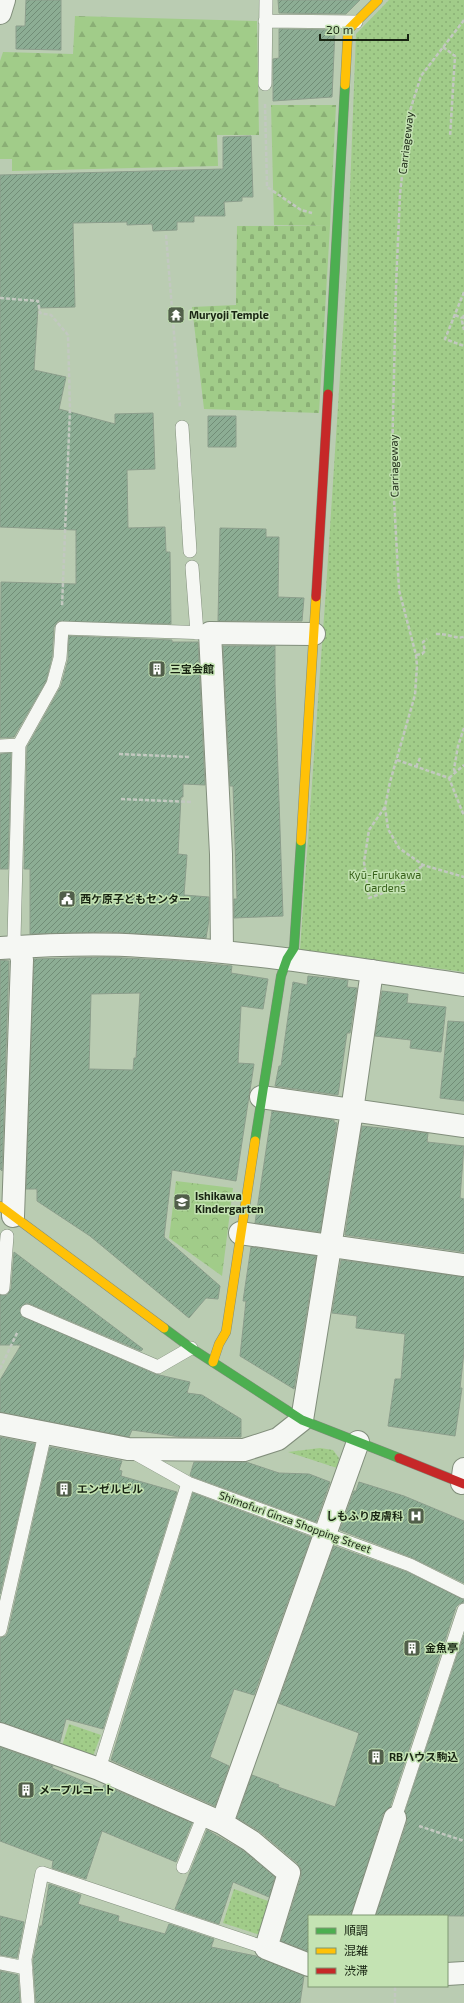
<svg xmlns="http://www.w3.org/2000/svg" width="464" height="2003" font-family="'Exo 2','Noto Sans JP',sans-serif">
<defs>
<pattern id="forest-firs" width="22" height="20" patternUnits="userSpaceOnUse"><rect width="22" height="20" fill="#a1cc89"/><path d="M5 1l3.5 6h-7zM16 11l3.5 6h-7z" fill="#8aaf75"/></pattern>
<pattern id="cemetery-stones" width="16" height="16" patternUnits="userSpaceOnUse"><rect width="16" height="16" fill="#a1cc89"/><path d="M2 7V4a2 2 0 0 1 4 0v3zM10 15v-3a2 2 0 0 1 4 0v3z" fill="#8aaf75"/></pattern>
<pattern id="park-crowns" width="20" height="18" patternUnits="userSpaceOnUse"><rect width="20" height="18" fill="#a1cc89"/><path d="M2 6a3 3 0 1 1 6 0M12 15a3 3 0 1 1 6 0" fill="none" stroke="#8aaf75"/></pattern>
<pattern id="garden-dots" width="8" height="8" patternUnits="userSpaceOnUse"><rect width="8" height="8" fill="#a1cc89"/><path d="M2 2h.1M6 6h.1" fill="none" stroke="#8aaf75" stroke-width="1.8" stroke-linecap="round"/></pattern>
<pattern id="building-hatch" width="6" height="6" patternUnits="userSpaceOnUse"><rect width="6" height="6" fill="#8cad94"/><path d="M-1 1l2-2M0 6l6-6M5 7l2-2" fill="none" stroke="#718d77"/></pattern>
</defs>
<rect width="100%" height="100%" fill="#baccb2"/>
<path fill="url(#forest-firs)" d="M75,16L257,21L259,135H217L218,166L12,171V159H0V61L3,52L73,54Z
M271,105H336L330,226L274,225Z"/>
<path fill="url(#cemetery-stones)" d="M237,226H330L319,413L204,409L192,307L236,305Z"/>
<path fill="url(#park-crowns)" d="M176,1181L233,1188L222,1276L169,1238Z"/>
<path fill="url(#garden-dots)" d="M389,0H464V972L300,950L326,589L347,269L356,34Z
M320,1448L333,1450L339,1458L337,1468L288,1452Z
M69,1724L101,1735L93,1756L62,1746Z
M234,1889L271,1902L263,1933L257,1934L223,1923Z"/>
<path fill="url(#building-hatch)" stroke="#8c9e8c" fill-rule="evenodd" d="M26,0H61V50L16,49V26H25Z
M278,0H360L346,14L279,13Z
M279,29L335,30L332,97L273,101V59L279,58Z
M251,136L253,197H242V201L224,202L225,216H194V222H177V230L153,231L152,224L127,225V222L73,223L75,307L38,308L34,370L66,377L59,409L115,424V414L153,413L155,469L127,470L128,528L165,527L166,552H170L171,624L58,621L54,627L52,657L46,681L14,737L0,738L1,582L76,584V530L0,527V175L223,169V137Z
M208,416H236V447H208Z
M220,528L266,529V537H279L278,597L304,598L302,621H218Z
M69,636L172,640V642H198L205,785L183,784V797H181L178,854L187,855L184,895L209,897V920L206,938L107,932L30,934V869H24L27,747L61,686L68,660Z
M223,646H275V684L283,916L234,918V899H237L233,786H230Z
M11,753L8,869H0V754Z
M106,957L182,961L232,966L231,973L268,979L263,1009L241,1006L238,1063L254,1064L236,1181L172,1170L164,1237L220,1286L218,1299L206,1298L189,1318L90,1236L37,1201V1189H26L34,959ZM140,993L136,1058H134L133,1070L89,1069L91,994Z
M0,960L9,961L2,1171L0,1169Z
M308,976L348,980L347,987L357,988L350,1033H347L338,1095L275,1086L279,1066H281L293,982L307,985Z
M382,991L408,994L407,1003L446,1007L441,1052L410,1048L411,1040L375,1036Z
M448,1021L464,1022V1101L440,1098Z
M272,1111L334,1120V1122L337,1123L320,1232L255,1223Z
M362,1126L428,1133L427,1142L464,1146L460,1198L464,1199V1252L345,1235Z
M251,1247L316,1256L294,1389L240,1356L246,1301H243Z
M14,1252L143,1349L141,1351L30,1304L26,1303L20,1308L21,1316L155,1374L190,1382L187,1393L202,1395L241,1419V1437H181L132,1430L129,1437L0,1412V1380L21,1345H0V1295H7L11,1289Z
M341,1260L464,1277V1352L460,1388H462L455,1436L388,1426L395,1379H401L405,1334L356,1328L357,1316L332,1313Z
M0,1437L35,1444L0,1594Z
M50,1447L122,1461L119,1470L122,1471L121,1476L177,1492L103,1729L66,1719L60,1742L0,1722V1638L6,1636L8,1632Z
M194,1462H246L279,1473L309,1474L330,1482L316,1522L191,1476L190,1475Z
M359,1482L404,1496L464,1521V1583L413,1558L340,1530L354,1491H356Z
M193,1493L311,1537L254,1695L234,1689L210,1757L229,1766L215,1806L111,1760Z
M334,1546L407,1572L464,1600V1602L459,1604L456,1607L390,1807L383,1814L351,1916H309V1950L307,1951L281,1941L301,1877V1869L297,1863L259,1831L237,1818L252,1775L279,1785L278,1787L335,1807L359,1733L278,1703Z
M464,1635V1916L376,1915L407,1822L405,1812Z
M0,1747L53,1766L52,1768L102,1789L104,1785L192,1823L176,1862L102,1831L86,1879L52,1868L53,1861L0,1841Z
M207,1830L244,1851L275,1877L269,1897L233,1882L219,1924L175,1909Z
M49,1884L81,1895L78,1904L119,1916L118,1921L165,1934L169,1924L214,1939L211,1947L256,1956L304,1976L300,2003H36L33,1960L40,1926H42Z
M0,1916L24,1922L17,1958L0,1955Z
M0,1971L18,1975L20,2003H0Z"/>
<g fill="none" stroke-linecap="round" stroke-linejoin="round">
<g stroke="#818e7b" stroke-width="14">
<path id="lane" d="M265,21L356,22
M265,84L266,0
M182,427L190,551
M192,567L197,633
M19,745L14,939L19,947
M0,746L19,745L53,684L60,658L62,628L210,633
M3,1288L7,1236
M27,1311L158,1367L191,1348
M131,1451L188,1483L410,1565L464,1592
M0,1630L45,1434
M99,1769L188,1483
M395,1818L464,1610
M183,1867L204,1815
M0,1963L26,1968
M28,2003L25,1959L42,1873L266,1948"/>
</g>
<g stroke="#818e7b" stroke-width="24">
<path id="street" d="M0,13L4,0
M0,948C47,945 95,943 142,946C250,951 357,969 464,985
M222,952L221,854L210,633L314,634
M261,1097L464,1126
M13,1216L22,960L19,947
M240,1233L464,1265
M0,1424L128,1449L244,1450L278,1439L302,1420L352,1111L372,971
M462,1483L464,1469
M0,1734L99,1769L222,1823L251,1841L289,1873L266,1948L309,1965
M222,1823L358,1442
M363,1916L395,1818
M447,1974L464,1973"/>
</g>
<g stroke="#818e7b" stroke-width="10">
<path id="fast" d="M328,394L345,85
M255,1141L281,976L287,959L294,948L301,841
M164,1328L191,1348L302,1420L399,1458"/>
</g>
<g stroke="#818e7b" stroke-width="10">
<path id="slow" d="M345,85L348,30L378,0
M301,841L316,597
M0,1206L164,1328
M213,1362L219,1344L226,1332L255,1141"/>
</g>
<g stroke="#818e7b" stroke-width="10">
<path id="jam" d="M316,597L328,394
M399,1458L464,1484"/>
</g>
<path stroke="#c2c8c0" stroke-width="2.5" stroke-dasharray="4 2" stroke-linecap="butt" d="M464,20L421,76L409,114L400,194L396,287L392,462L399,590L416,655L417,666L415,695L390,782L385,807L388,829L399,848L423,865L464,877
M443,47L455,56L450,137
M265,104L267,187L301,210L312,213
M166,235L180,407
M464,292L445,339L464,346
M0,298L38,301L40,313L51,315L68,335L70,409L62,607
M455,315L462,318
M464,315L462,321L464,330
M436,634C446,633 455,639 464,637
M416,655L422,654L425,651L423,642L427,639
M119,754L189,757
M397,760L449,778L464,816
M416,767L420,758
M455,772L454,769L458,746L464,728
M449,778L464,765
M121,799L192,802
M385,807L369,830L364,862L369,898L397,888L423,865
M0,1369L18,1331
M419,1826L464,1841
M395,2003V1986"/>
<use href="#lane" stroke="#f5f7f3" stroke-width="13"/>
<use href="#street" stroke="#f5f7f3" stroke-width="22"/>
<use href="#fast" stroke="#4caf50" stroke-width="9"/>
<use href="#slow" stroke="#ffc107" stroke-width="9"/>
<use href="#jam" stroke="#c62828" stroke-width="9"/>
</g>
<defs>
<g id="temple-square" transform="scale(0.9)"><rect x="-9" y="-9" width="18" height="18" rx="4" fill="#515f4a" stroke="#c4e3b3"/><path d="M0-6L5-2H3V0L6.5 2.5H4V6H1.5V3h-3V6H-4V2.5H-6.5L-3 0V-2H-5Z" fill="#fff"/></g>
<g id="building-square" transform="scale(0.9)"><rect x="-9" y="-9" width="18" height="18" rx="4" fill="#515f4a" stroke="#c4e3b3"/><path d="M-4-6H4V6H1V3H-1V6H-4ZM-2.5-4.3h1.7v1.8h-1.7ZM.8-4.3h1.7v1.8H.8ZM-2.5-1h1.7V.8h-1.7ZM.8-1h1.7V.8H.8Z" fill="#fff"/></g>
<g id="civic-square" transform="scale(0.9)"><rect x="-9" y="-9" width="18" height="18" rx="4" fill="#515f4a" stroke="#c4e3b3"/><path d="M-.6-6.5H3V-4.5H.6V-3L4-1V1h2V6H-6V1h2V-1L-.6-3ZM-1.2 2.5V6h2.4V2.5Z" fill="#fff"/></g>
<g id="school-square" transform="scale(0.9)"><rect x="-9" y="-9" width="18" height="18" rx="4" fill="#515f4a" stroke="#c4e3b3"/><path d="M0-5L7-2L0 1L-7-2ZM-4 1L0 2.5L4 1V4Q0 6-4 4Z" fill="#fff"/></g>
<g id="hospital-square" transform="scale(0.9)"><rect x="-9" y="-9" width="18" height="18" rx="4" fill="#515f4a" stroke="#c4e3b3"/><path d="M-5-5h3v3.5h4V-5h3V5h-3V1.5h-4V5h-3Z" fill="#fff"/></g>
</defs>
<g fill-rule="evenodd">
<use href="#temple-square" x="176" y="315"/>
<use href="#building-square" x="157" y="669"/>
<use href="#civic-square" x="67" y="899"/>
<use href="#school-square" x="182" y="1202"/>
<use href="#building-square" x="64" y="1489"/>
<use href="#hospital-square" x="416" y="1516"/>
<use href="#building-square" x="412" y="1648"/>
<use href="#building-square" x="376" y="1757"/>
<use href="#building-square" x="26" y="1790"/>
</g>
<g text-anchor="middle" stroke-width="3" stroke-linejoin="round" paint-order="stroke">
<g font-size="11" fill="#182412" stroke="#c4e3b3">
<text transform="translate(406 143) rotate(-83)" y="4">Carriageway</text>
<text transform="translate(394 466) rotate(-91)" y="4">Carriageway</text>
<text transform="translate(295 1522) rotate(20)" y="4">Shimofuri Ginza Shopping Street</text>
</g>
<g font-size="11" font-weight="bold" fill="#182412" stroke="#c4e3b3" text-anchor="start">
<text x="189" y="319">Muryoji Temple</text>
<text x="170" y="673">三宝会館</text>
<text x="80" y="903">西ケ原子どもセンター</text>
<text x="195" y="1200">Ishikawa<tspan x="195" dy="13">Kindergarten</tspan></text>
<text x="77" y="1493">エンゼルビル</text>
<text x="403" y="1520" text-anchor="end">しもふり皮膚科</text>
<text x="425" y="1652">金魚亭</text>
<text x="389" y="1761">RBハウス駒込</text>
<text x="39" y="1794">メープルコート</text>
</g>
<g font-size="11" fill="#376119" stroke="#c4e3b3">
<text x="385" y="879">Kyū-Furukawa<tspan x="385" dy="13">Gardens</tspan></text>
</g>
</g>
<rect x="308" y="1915" width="140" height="72" fill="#c4e3b3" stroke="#7f9773"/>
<rect x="316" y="1928" width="20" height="6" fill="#4caf50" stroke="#7f9773"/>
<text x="344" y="1935" font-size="12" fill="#182412">順調</text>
<rect x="316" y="1948" width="20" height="6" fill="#ffc107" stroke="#7f9773"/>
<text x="344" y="1955" font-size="12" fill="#182412">混雑</text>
<rect x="316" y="1968" width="20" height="6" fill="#c62828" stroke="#7f9773"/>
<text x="344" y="1975" font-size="12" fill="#182412">渋滞</text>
<path d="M320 34v6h88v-6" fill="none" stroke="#182412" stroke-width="2"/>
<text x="326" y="34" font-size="12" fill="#182412" stroke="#c4e3b3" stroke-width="3" paint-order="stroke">20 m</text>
</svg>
